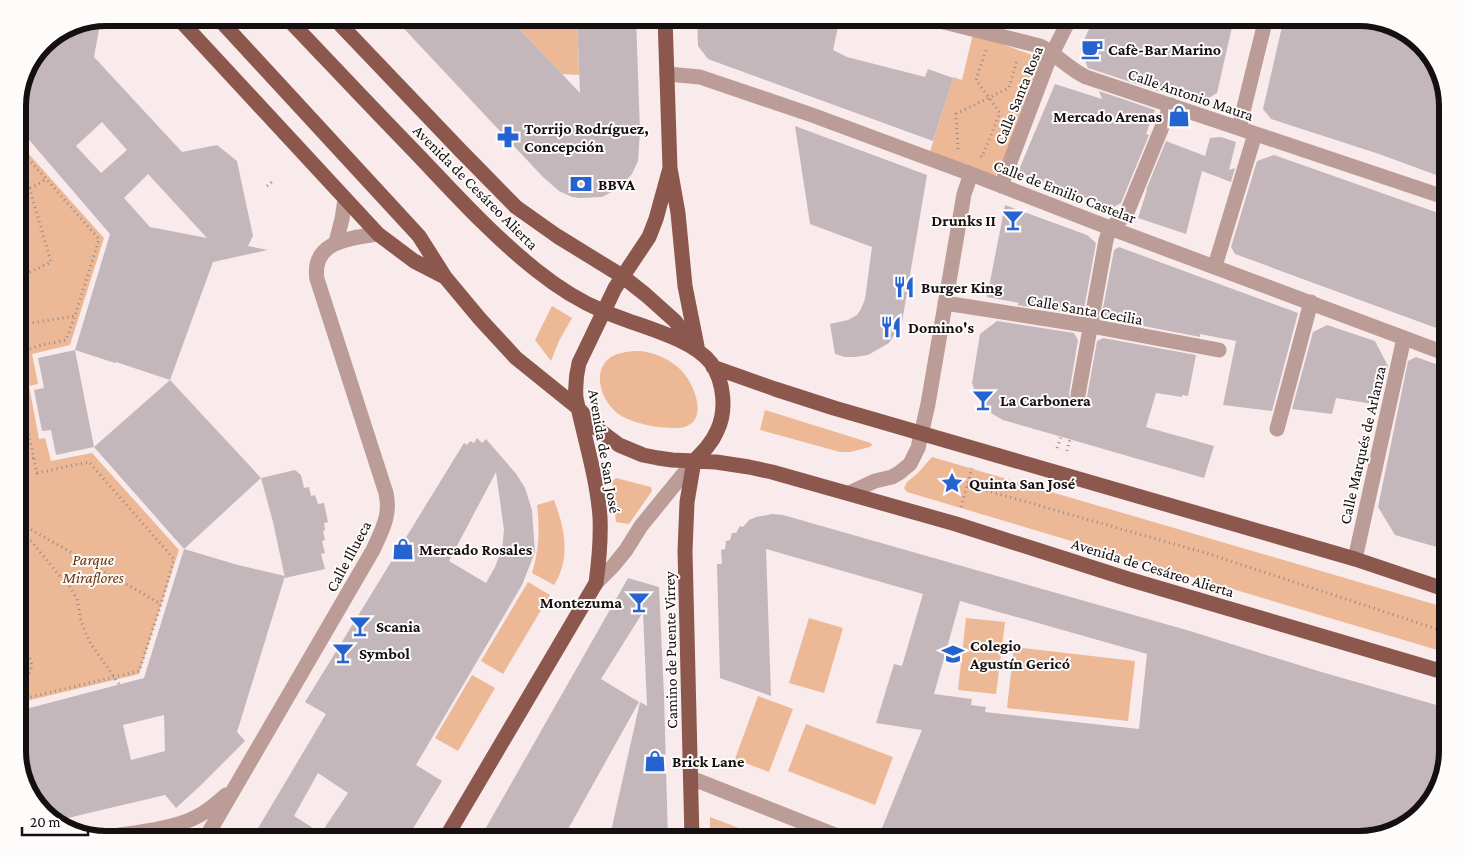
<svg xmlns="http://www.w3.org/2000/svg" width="1465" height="857" font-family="'Crimson Pro',serif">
<rect width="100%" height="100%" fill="#f9eaeb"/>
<path fill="#ecb896" d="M509,18H577L579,75L562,74Z
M973,34L1044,59L1004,166L996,175L990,177L929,155L953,77L962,80Z
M18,142L104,238L70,345L32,354L38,384L29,386L39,439L45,438L51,461L92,453L179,550L139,674L18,703Z
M552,306L572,318L559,341L551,361L535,340Z
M633,351C650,350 669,358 681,370C695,384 711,425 679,428C662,429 631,424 617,413C601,400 591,371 611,357C617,353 626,352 633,351Z
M765,410L871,443L872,445L870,447L850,452H840L760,430Z
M932,457L1447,608V651L1434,649L907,492L904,488L907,482L918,473Z
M616,478L651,487L652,491L629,524L616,522L612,481Z
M554,500C565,529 571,558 554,585L532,573C539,550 540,529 537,505Z
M528,582L550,595L503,674L481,661Z
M809,618L843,628L824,693L789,683Z
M966,618L1005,622L996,694L958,690Z
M1014,647L1135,661L1128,721L1007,708Z
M472,675L495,688L458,751L435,738Z
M758,696L793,709L769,772L735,759Z
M806,724L893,757L875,805L788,771Z
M710,817L767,839H710Z"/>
<path fill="#c4b7bc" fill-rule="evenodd" d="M394,18H509L580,93L577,18H636L640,131L638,161L632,174L619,188L602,197L580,198L572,197L559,191L543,177Z
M697,18H840L833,50L847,57L925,77L928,69L953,78L933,141L708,59L698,46Z
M1094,18H1234L1217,93L1207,99L1164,85L1161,92L1088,68L1080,49Z
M1284,18H1345L1413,39L1435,62L1447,101V179L1379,154L1271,119L1263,109Z
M101,19L94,57L182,152L217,145L237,161L253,236L248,246L268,250L213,262L170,380L116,362L115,363L75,350L110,234L18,127V101L44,43L73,24ZM102,122L127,150L101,173L76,146ZM148,174L207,238L150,227L124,198Z
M1055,84L1102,99L1099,91L1155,110L1146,134L1149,135L1121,203L1112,208L1018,172Z
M795,126L927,175L902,322L889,343L868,355L855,357H845L835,354L830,324L848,320L857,315L861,309L865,299L872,247L810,224Z
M1221,137L1236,142L1229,170L1235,168L1231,182L1202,171L1186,234L1138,218L1147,190H1146L1166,141L1205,156L1210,138Z
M1274,155L1447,216V332L1235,254L1231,247L1257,161Z
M1005,205L1087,235L1096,243L1084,309L1076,314L1017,305L1019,303L987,297Z
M1119,247L1298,313L1272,411L1223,405L1236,341L1200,334V337L1107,319L1102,313L1114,250Z
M997,321L1074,333L1078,340L1069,394L1072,402L1077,404L1085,401L1087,397L1097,341L1103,338L1196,355L1188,396L1182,395V397L1156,393L1146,427L1214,446L1204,478L1003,420L989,412L978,400L972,383L980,334Z
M1327,325L1375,341L1388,366L1379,405L1336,398L1332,414L1292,409L1313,332Z
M75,350L94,447L56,455L51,430L42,431L34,390L44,388L38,358Z
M1416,357L1447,368V550L1395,535L1378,507L1408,361Z
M170,380L261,478L184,549L94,447Z
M477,438L482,443L486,439L517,475L525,488L532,510L535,552L522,585L416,765L442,781L406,840H251L326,714L305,702L464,443L467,445L470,441L474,443ZM496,472L504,530L502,549L495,567L486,583L449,561ZM318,773L348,793L321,833L294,816Z
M295,470L301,475L304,488L309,487L311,496L315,495L318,504L324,503L328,522L324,523L325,530L323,531L325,540L322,541L325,553L321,554L325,569L285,578L273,522L261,478Z
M772,514L783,515L1190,631L1318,671L1447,708V741L1421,809L1403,827L1359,840H913L882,828L922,730L876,723L894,664L902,666L923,594L766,549L771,696L720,678L717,564H722L721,550L725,549L726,541L730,540L732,533H736L740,526L743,527L749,520L756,517ZM960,601L1147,654L1139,729L985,712L986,707L971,705L972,699L934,694Z
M184,549L238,565L285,576L237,732L245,741L200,786L176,808L165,795L55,821L30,795L18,756V711L144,678ZM164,715L165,751L131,760L123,725Z
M628,578L659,587L664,696L668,840H609L640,702L647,706L643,612L601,679L639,702L562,840H479Z"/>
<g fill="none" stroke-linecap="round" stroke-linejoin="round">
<path stroke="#958a8b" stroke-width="3" stroke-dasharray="1 4" stroke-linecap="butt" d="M18,147L99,239L75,316L66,340C50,344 29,345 18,357
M958,149L956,114L1009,88L1017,60
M981,156L982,157L1000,113L976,80L986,50
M18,183H28L51,262L18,278
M267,186L273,181
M30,188L37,185L46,179
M18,325L75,316
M18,385L37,473L89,462L174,559L161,604L139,671L18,700
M1057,448L1061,437
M1067,451L1070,439
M18,462L34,458
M967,485L1209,554L1446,632
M18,491L23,524
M961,507L972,468
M18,522L161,604
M18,525L58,574L70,587L77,599L81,621L86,634L91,644L119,684
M18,642L30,659L32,666L18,701
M1439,651L1447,626"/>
<path stroke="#bb9c96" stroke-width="15" d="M928,18L1040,46C1058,55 1067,68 1086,77L1447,198
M667,74L700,77L812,115L971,174L1110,228L1447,354
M1239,128L1266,18
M1001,186L1047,64L1070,18
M336,242L342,219L345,199
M1215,266L1255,134
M945,303L1091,326L1219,350
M1078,395L1106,240L1110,228L1126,215L1171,105
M1277,429L1311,302
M849,493L875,481L892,477L899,473L910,464L918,448L928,404L964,194L971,174
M1355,559L1404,338
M596,583L613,566L626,550L641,526L694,461
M691,778L845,839
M162,828L173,830L186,839
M100,838C129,833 173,830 198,816C208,811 217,803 226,795
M205,839L373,550C382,530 391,515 386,493L317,279C311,241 351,238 378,234"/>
<path stroke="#8c584d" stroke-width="15" d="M178,18L378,234L414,261L443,276
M218,18L419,236L445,277L480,319L516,358L578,408L595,427L619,445L643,455L658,458L672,460L716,462L749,467L772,472L956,524L1128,579L1447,673
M287,18C330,63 373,109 417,154C455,194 492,235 536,270C556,286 579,301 603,311C633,325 690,336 711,363C724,381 727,411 717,431C712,443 703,452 694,461
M334,18L460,150L516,207L557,236L622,276L646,295L675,321L695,347
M665,18L670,168L678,213L685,286L697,346
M713,367L775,389L834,408L1355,559L1447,590
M445,839L596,583C599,561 601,539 600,517C597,477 584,437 576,398C575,385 576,375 579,363L615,288L649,237L656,219L670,168
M692,839L685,551L687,502L694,461"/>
</g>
<defs>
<g id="cafe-bare" transform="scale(1.725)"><path d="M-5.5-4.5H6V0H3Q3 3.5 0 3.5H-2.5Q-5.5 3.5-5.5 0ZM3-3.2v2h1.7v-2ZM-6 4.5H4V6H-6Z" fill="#2463d0" stroke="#fefbfb" stroke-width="2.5" paint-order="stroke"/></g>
<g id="shop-bare" transform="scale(1.725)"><path d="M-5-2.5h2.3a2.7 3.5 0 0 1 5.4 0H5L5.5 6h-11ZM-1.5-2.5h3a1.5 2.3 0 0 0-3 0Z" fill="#2463d0" stroke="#fefbfb" stroke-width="2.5" paint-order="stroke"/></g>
<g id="pharmacy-bare" transform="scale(1.725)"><path d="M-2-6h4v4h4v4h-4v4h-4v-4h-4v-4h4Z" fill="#2463d0" stroke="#fefbfb" stroke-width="2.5" paint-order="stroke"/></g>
<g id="bank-bare" transform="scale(1.725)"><path d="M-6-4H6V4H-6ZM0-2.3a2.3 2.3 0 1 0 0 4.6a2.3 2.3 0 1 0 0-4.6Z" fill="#2463d0" stroke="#fefbfb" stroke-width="2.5" paint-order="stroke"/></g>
<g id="bar-bare" transform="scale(1.725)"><path d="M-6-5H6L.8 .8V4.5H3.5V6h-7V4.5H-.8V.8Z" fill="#2463d0" stroke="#fefbfb" stroke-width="2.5" paint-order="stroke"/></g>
<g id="restaurant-bare" transform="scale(1.725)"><path d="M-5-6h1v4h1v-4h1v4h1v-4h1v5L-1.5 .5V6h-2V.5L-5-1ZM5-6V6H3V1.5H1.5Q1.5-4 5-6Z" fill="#2463d0" stroke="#fefbfb" stroke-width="2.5" paint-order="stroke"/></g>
<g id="sight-bare" transform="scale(1.725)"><path d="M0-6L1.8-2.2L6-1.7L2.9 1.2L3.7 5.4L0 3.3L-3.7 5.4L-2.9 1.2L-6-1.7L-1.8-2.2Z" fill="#2463d0" stroke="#fefbfb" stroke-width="2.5" paint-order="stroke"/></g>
<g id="school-bare" transform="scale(1.725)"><path d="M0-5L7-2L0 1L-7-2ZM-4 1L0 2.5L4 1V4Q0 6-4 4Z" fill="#2463d0" stroke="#fefbfb" stroke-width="2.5" paint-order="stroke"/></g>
</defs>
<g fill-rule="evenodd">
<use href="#cafe-bare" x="1092" y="49"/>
<use href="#shop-bare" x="1179" y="116"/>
<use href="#pharmacy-bare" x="508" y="137"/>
<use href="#bank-bare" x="581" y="184"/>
<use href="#bar-bare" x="1013" y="220"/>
<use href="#restaurant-bare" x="904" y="287"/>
<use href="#restaurant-bare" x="891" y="327"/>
<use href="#bar-bare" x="983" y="400"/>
<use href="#sight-bare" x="952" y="483"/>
<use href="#shop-bare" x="403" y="549"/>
<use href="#bar-bare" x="639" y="602"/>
<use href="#bar-bare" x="360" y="626"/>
<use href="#bar-bare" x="343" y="653"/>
<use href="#school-bare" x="953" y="654"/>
<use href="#shop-bare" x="655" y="761"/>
</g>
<g text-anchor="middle" stroke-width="4" stroke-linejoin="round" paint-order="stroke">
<g font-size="16" font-weight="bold" fill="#150f10" stroke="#fefbfb" text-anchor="start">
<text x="1108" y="55">Cafè-Bar Marino</text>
<text x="1162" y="122" text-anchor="end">Mercado Arenas</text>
<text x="524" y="134">Torrijo Rodríguez,<tspan x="524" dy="18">Concepción</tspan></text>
<text x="598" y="190">BBVA</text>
<text x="996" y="226" text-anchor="end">Drunks II</text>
<text x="921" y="293">Burger King</text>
<text x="908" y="333">Domino's</text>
<text x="1000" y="406">La Carbonera</text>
<text x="969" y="489">Quinta San José</text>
<text x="419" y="555">Mercado Rosales</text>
<text x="622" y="608" text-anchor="end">Montezuma</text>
<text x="376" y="632">Scania</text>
<text x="970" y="651">Colegio<tspan x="970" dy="18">Agustín Gericó</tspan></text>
<text x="359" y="659">Symbol</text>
<text x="672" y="767">Brick Lane</text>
</g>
<g font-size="16" fill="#150f10" stroke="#fefbfb">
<text transform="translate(1191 94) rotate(19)" y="6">Calle Antonio Maura</text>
<text transform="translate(1018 95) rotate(-68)" y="6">Calle Santa Rosa</text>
<text transform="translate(476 187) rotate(45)" y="6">Avenida de Cesáreo Alierta</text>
<text transform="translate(1065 191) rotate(21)" y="6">Calle de Emilio Castelar</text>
<text transform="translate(1085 309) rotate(10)" y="6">Calle Santa Cecilia</text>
<text transform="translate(1362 445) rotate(-77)" y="6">Calle Marqués de Arlanza</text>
<text transform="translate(605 451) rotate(80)" y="6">Avenida de San José</text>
<text transform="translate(348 556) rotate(-62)" y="6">Calle Illueca</text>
<text transform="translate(1153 567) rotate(17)" y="6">Avenida de Cesáreo Alierta</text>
<text transform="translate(670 650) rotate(-91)" y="6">Camino de Puente Virrey</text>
</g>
<g font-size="16" font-style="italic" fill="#6a360b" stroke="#fefbfb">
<text x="93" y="565">Parque<tspan x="93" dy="18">Miraflores</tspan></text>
</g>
</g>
<path d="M0 0H1465V857H0ZM106 26H1359A80 80 0 0 1 1439 106V751A80 80 0 0 1 1359 831H106A80 80 0 0 1 26 751V106A80 80 0 0 1 106 26Z" fill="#fefbfb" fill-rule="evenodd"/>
<path fill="none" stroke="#150f10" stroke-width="6" d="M106 26H1359A80 80 0 0 1 1439 106V751A80 80 0 0 1 1359 831H106A80 80 0 0 1 26 751V106A80 80 0 0 1 106 26Z"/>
<path d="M22 827v8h66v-8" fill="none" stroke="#150f10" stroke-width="2.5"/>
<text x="30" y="827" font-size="15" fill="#150f10" stroke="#fefbfb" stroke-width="4" paint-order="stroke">20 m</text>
</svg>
